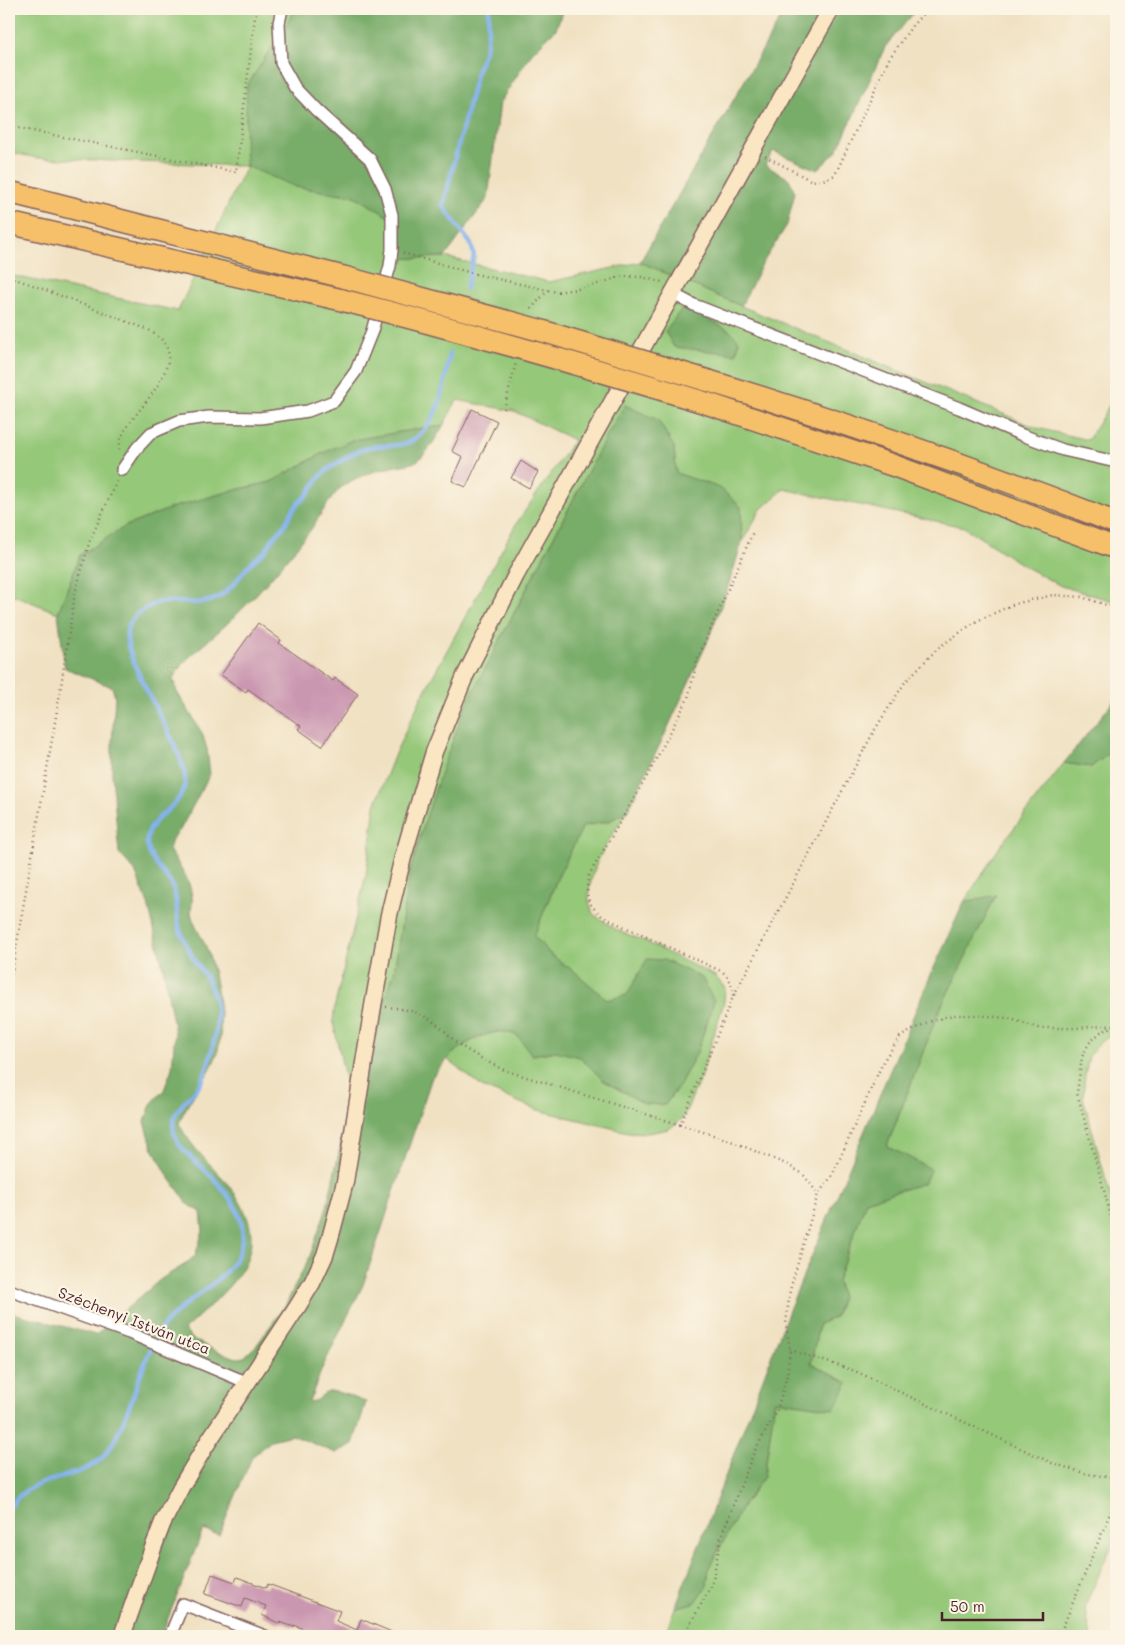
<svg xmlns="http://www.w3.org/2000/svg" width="1125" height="1645" font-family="Mali,sans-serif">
<rect width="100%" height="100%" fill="#fcf5e5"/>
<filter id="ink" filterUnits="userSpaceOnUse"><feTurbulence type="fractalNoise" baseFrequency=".02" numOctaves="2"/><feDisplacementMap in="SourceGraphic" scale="10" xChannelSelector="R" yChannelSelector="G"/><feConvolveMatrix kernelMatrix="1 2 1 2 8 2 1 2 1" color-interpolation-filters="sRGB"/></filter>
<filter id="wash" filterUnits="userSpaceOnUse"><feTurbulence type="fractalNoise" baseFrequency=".0096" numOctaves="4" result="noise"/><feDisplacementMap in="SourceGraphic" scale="20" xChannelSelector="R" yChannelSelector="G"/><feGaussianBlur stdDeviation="1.12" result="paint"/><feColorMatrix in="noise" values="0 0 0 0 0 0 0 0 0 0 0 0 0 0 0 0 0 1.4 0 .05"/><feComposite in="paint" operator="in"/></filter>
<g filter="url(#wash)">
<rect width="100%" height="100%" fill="#f0e1c2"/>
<path fill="#95c879" stroke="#707452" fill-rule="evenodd" d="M9,9H296L247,86L296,187L355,196L394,220L395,259L445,257L549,282L640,262L741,306L1037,428L1088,440L1116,394V602L1061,586L1027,568L964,527L784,489L761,509L742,542L740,507L720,488L676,473L674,447L625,406L606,437L496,647L422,830L409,876L394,973L347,1116V1087L333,1021L335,1005L366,875L375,805L395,754L422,696L516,524L574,440L514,411L457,400L443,426L423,428L323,453L271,482L231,491L174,507L126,526L80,555L58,613L9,593V275L178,311L246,166L37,158L9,152ZM666,331L739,340L737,353L674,347Z
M1116,748V1032L1099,1043L1089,1056L1085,1075L1083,1097L1116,1216V1536L1085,1606L1091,1636H664L675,1608L696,1602L707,1585L709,1567L744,1504L764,1476L775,1400L834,1409L847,1383L811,1363L819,1324L835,1317L842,1297L837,1281L866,1201L924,1183L930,1169L887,1146L938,1013L995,896L964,902L1001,845L1064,763L1091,767Z
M628,810C612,836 591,863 589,895C588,901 591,908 593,914L617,930L642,940L715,976L725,988L724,1002L700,1079L683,1118L669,1129L648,1133L628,1132L538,1110L482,1087L447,1059C460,1045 499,1022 518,1036C523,1040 528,1049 533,1055L556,1051L580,1057L604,1081L645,1104L665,1105L680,1084L697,1052L714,1001L702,978L607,1000L575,972L551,955L534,936L557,879L583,826L610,821Z"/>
<path fill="#78ac69" stroke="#61664a" d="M296,9H563L556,29L531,54L500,102L488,198L445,257L395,259L394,220L355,196L296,187L246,166L245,143L247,86Z
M786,9H917L885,47L837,151L817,170L773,151L765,165L789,179L795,192L787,225L762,264L741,306L640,262Z
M683,307L729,330L739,340L736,354L674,347L665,331Z
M625,405L658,420L674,447L676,473L720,488L741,507L742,542L726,593L706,645L664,736L628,810L610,821L583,826L557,879L534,936L551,955L575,972L607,1000L627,995L647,959L664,960L702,978L714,1001L697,1052L680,1084L665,1105L645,1104L604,1081L580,1057L556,1051L532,1055L517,1035L499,1031L475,1038L452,1054L432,1077L363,1285L323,1366L309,1402C319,1401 318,1397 326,1393C337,1388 355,1399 366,1402L353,1444L336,1453L292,1435L271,1440L252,1457L219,1535L203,1530L161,1636H9V1312L96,1335L161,1279L184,1265L195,1256L203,1231L201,1212L188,1204L169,1177L153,1149L145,1122L151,1104L164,1090L172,1068L175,1033L163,967L148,904L135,871L119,853L112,774V743L115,697L112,687L65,668L58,613L80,555L126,526L174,507L231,491L271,482L323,453L352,440L423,428L443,426C437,437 426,456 415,462C410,464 402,465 396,466C379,470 358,475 343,486C329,498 320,517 309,532C279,569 248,607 211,638C196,652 182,660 173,679L177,692L202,733L207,749L210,774L180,830L172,839L169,850C179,865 191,880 192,898C193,903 191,908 191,913C193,925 204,940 208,952C216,978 225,1023 218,1050C211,1077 188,1097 179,1124C193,1150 209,1162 227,1183C282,1252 232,1284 184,1330L194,1340L218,1352L237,1358L244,1357L257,1345L286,1304L310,1256L327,1207L347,1116L394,973L409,876L422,830L442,769L465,707L606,437Z
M1116,698V748L1091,767L1064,763Z
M996,895L938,1013L887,1146L931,1169L924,1183L866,1201L837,1281L842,1297L835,1317L819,1324L811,1363L848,1383L834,1409L775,1400L764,1476L744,1504L709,1567L707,1585L696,1602L675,1608L789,1310L889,1073L933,970L964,902Z"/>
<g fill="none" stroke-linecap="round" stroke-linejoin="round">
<path stroke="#83b1ed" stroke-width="4.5" d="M466,289L474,256L471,244L443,206L478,67C489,47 488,30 489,9
M9,1509C29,1473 72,1484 101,1459C106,1454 110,1447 114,1441C133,1407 139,1368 158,1334C177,1300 232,1283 241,1246C249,1214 224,1188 203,1168C191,1157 178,1148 174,1132C168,1110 192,1099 202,1081C208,1068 216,1036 217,1021C218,1008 213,989 206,977C202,970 196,965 193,958C189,949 183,939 180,930C175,916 179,900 172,885C163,870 146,859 147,839C149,814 188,807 185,776C180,737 117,656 128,627C131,620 136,614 143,610C147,608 152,605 156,603C176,598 198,608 217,598C231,590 239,577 249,565C254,559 261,556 266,550C269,546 271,541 274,537C283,526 277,537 284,526C288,519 292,512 296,506C302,498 301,502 307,495C313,487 318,477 326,471C334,465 357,450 366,448C383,443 403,450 417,437C442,416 444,383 450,353"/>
</g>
<g id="blocks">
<path fill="#ca97b0" d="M472,409L497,421L466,487L452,481L463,457L452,451Z
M521,461L538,472L529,488L511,478Z
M258,623L281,640L279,643L333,681L335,678L358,694L322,746L298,729L301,726L248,689L246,692L221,675Z
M212,1574L235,1582L237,1577L266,1588L268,1584L340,1611L336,1621L357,1630L361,1619L401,1636H321L294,1625V1627L280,1622V1624L262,1615L266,1606L245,1598L242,1607L205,1594Z"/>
</g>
</g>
<g filter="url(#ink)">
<use href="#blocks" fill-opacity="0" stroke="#846360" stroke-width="1"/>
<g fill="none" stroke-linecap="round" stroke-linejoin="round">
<g stroke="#846360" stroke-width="14">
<path id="street" d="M673,294L694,305L959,408L1022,435L1063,450L1116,462
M122,470L137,448L151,433L179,421L209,417L260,418L308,411L334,401L356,371L372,331L390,266L392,250V215L385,189L370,159L316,110L295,88L281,63L279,23L282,9
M9,1290L129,1333L248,1383
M170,1636L183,1604L265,1636"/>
</g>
<g stroke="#846360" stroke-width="19">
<path id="secondary" d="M122,1636L153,1548L163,1522L181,1487L206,1445L296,1309L312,1283L325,1255L331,1235L345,1182L373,1006L389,915L403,857L434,752L465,676L516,575L831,9"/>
</g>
<g stroke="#846360" stroke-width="24">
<path id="highway" d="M9,192L347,278
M9,223L342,300
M709,381C846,423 983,470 1116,523
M706,403L892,465L1116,548"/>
</g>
<path stroke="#846360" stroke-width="2.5" stroke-dasharray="1 4" stroke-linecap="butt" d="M9,126L236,172L256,9
M765,156L812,181L823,180L835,175L889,59L912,26L927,9
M403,253L475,274L556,292L585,288L623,276L641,277L662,282
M9,277L30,284L149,330C156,335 163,339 166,346C179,369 136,412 125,430C121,437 119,445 119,452
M531,309L548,290
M504,409L516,363
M9,989L59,699L75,593L90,540L117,481
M734,995L874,731L905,682L938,648L975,622L1014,604L1053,595L1081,597L1116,608
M386,1007C409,1009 422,1012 440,1027C446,1032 451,1038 457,1043C472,1054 488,1062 504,1070L726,1139L786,1164L803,1174L818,1194
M1115,1026L1101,1032L1089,1043L1082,1057L1077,1093L1116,1234
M680,1125L733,997C733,986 731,980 723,972L603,917C586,902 585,897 589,875L650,771L688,698L698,658L753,532
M790,1350L855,1371L1052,1463L1087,1474L1116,1478
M685,1636L690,1624L712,1585L721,1537L754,1452L776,1413L787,1376L790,1350L786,1324L790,1290L818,1194L832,1176L884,1060L900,1037L916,1028L936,1019L954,1015H976L1008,1018L1038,1028H1076L1116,1025
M1059,1636L1116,1499"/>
<use href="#street" stroke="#fff" stroke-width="11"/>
<use href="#secondary" stroke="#fbe6c4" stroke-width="16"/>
<use href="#highway" stroke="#f6c06b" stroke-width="21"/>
<g stroke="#846360" stroke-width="24" stroke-linecap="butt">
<path id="highway-bridge" d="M347,278L539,330L709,381
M342,300C464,331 585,366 706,403"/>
</g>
<use href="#highway-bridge" stroke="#f6c06b" stroke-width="21"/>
</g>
</g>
<g text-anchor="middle" stroke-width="4.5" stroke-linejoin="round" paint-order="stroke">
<g font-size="15" fill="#4a1f2b" stroke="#fcf5e5">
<text transform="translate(134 1321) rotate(21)" y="5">Széchenyi István utca</text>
</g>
</g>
<rect width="1125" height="1645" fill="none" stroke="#fcf5e5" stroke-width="30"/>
<path d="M942 1612v8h101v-8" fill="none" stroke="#4a1f2b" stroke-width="2.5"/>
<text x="950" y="1612" font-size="15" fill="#4a1f2b" stroke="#fcf5e5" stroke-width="4" paint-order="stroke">50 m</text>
</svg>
